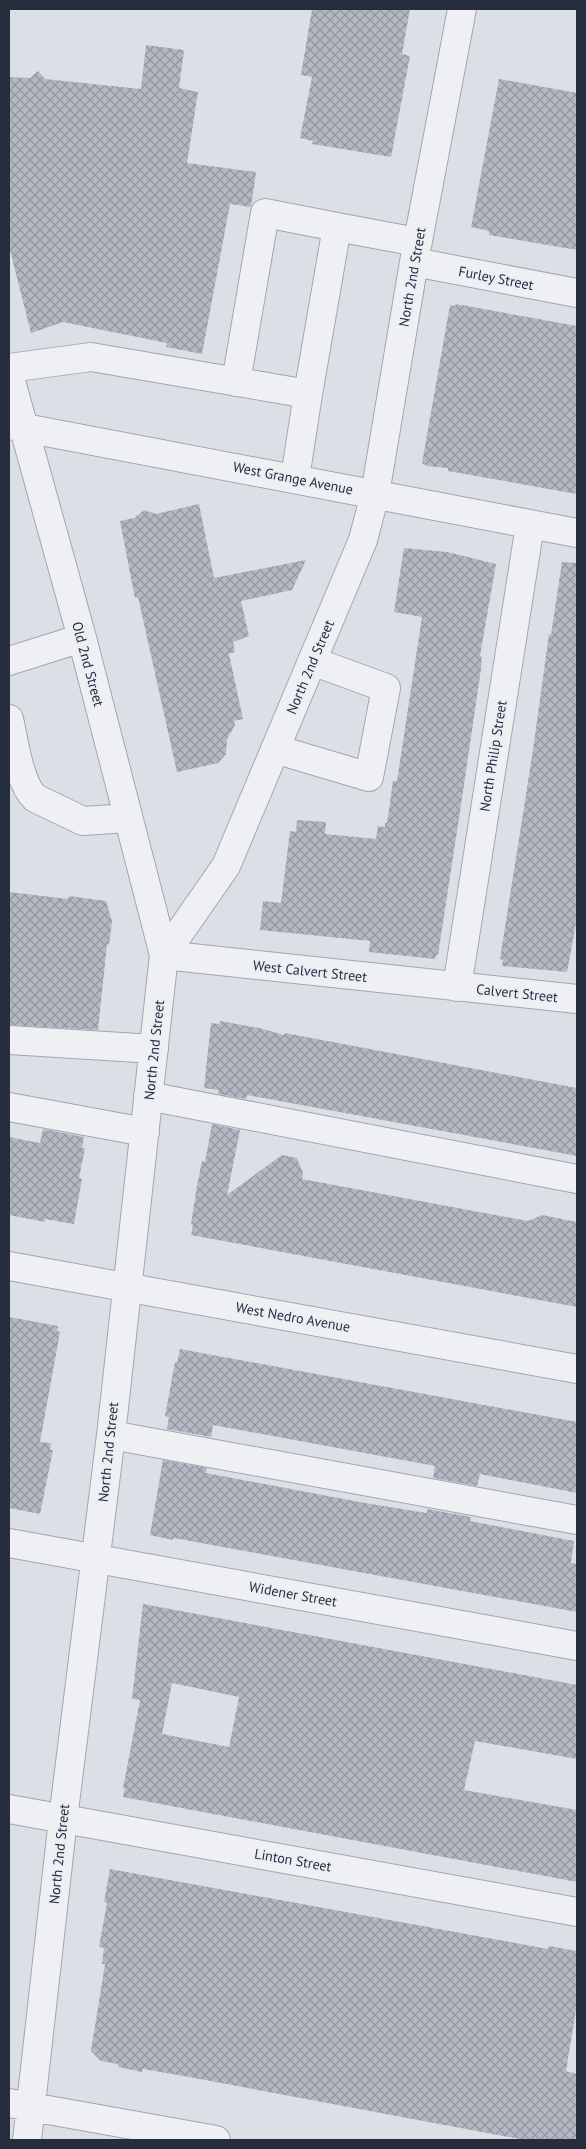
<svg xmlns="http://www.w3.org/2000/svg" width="586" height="2149" font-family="'PT Sans',sans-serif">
<defs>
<pattern id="building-cross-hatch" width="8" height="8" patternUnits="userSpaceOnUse" patternTransform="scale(1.25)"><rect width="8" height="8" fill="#b4b8c2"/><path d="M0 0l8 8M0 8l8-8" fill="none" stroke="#92969f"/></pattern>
</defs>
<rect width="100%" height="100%" fill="#dcdfe6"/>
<path fill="url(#building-cross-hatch)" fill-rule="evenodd" d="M312,9H410L402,54L410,56L391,157L312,144L313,141L300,138L312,77L301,75Z
M146,45L184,50L179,88L198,92L187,163L256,172L251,207L230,204L202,354L166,347L167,343L63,322L31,333L9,246V77L30,78L38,71L45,79L141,89Z
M499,79L577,93V250L489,235V231L471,227Z
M456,304L577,326V494L448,471V468L427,466L422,463L450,305L455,306Z
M199,504L214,578L306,560L292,590L241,601L249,636L233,642L235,652L229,654L243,719L234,721L235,725L227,739L226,754L218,763L177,772L138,597L135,598L130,573L120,521L134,518L144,510L156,514Z
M404,548L447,552L496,564L480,656L482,657L481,661L482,662L461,805L438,955H436L435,959L369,952L370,941L260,930L263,901L281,903L290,831L296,832L297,820L326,822L325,834L376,839L378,826L385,827V823H387L393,781H397L422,617L394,612Z
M562,562L577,563V918L567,972L502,966L503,960L500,959L533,750L549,634L551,635Z
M9,892L68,899L69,896L106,901L112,921L109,945L107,944L98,1030L9,1025Z
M220,1021L259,1028L284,1035L285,1033L577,1088V1156L247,1095L246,1099L218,1094L219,1090L204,1088L211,1023L219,1024Z
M212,1124L240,1130L227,1195L282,1155L297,1158L303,1173L302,1179L528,1221L542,1215L577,1222V1307L191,1235L193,1225L191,1224L197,1186L202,1161L205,1162Z
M43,1129L84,1137L82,1148H85L79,1178L82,1179L74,1224L45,1219V1222L9,1215V1137L40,1143Z
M9,1317L58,1326L57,1331L60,1332L40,1442L51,1443L50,1450H53L40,1514L9,1508Z
M180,1349L577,1422V1493L480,1474L477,1486L433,1478L435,1466L213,1425L211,1437L167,1429L169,1417L165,1416L175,1362L177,1363Z
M163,1460L207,1468L206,1473L365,1503L427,1513V1509L471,1517L470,1521L574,1541L571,1563L577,1564V1612L174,1538L173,1540L150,1535Z
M143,1604L577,1685V1759L475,1741L464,1790L577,1810V1882L123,1797L125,1788H123L140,1700L132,1699ZM172,1683L239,1697L229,1747L162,1734Z
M110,1869L548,1949L549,1946L577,1951V2004L566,2071L577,2074V2140H525L189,2077L143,2069L142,2072L118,2067V2064L101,2061L91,2051L105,1964H102L104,1948L99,1947L107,1903L104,1902Z"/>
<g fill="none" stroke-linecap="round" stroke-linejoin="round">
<g stroke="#a2a6b0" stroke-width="30">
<path id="minor" d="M414,262L577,293
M9,368L91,357L308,394L295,478
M9,374L82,638L164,955
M236,382L265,213L337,227
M308,394L337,227L417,242
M9,425L577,533
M9,661L82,638
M9,719C14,740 19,783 35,798L83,821L128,818
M275,749L369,777L386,688L312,661
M164,955L577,999
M457,987L530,525
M9,1040L154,1049
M148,1096L577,1179
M9,1107L145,1132
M9,1266L577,1369
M111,1435L577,1520
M9,1543L577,1646
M9,1809L577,1912
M9,2103L216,2140
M27,2140L63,1819L111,1435L164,955L226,866L363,540L375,494L414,262L462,9"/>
</g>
<use href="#minor" stroke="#eff0f4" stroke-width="28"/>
</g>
<g text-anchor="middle" stroke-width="4" stroke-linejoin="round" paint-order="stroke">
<g font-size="14" fill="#262d3c" stroke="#ebeef4">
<text transform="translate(412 277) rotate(-80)" y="5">North 2nd Street</text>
<text transform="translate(496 278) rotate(11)" y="5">Furley Street</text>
<text transform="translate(293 478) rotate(11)" y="5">West Grange Avenue</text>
<text transform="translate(88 664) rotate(75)" y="5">Old 2nd Street</text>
<text transform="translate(310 667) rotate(-67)" y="5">North 2nd Street</text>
<text transform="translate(493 756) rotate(-81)" y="5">North Philip Street</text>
<text transform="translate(310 971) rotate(6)" y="5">West Calvert Street</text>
<text transform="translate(517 993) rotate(6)" y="5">Calvert Street</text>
<text transform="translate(154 1050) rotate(-84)" y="5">North 2nd Street</text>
<text transform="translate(293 1317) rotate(10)" y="5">West Nedro Avenue</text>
<text transform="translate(108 1452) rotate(-84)" y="5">North 2nd Street</text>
<text transform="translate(293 1594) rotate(10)" y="5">Widener Street</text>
<text transform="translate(59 1854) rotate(-84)" y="5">North 2nd Street</text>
<text transform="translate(293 1860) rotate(10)" y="5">Linton Street</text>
</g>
</g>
<rect width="586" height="2149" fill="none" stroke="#262d3c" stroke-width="20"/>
</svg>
